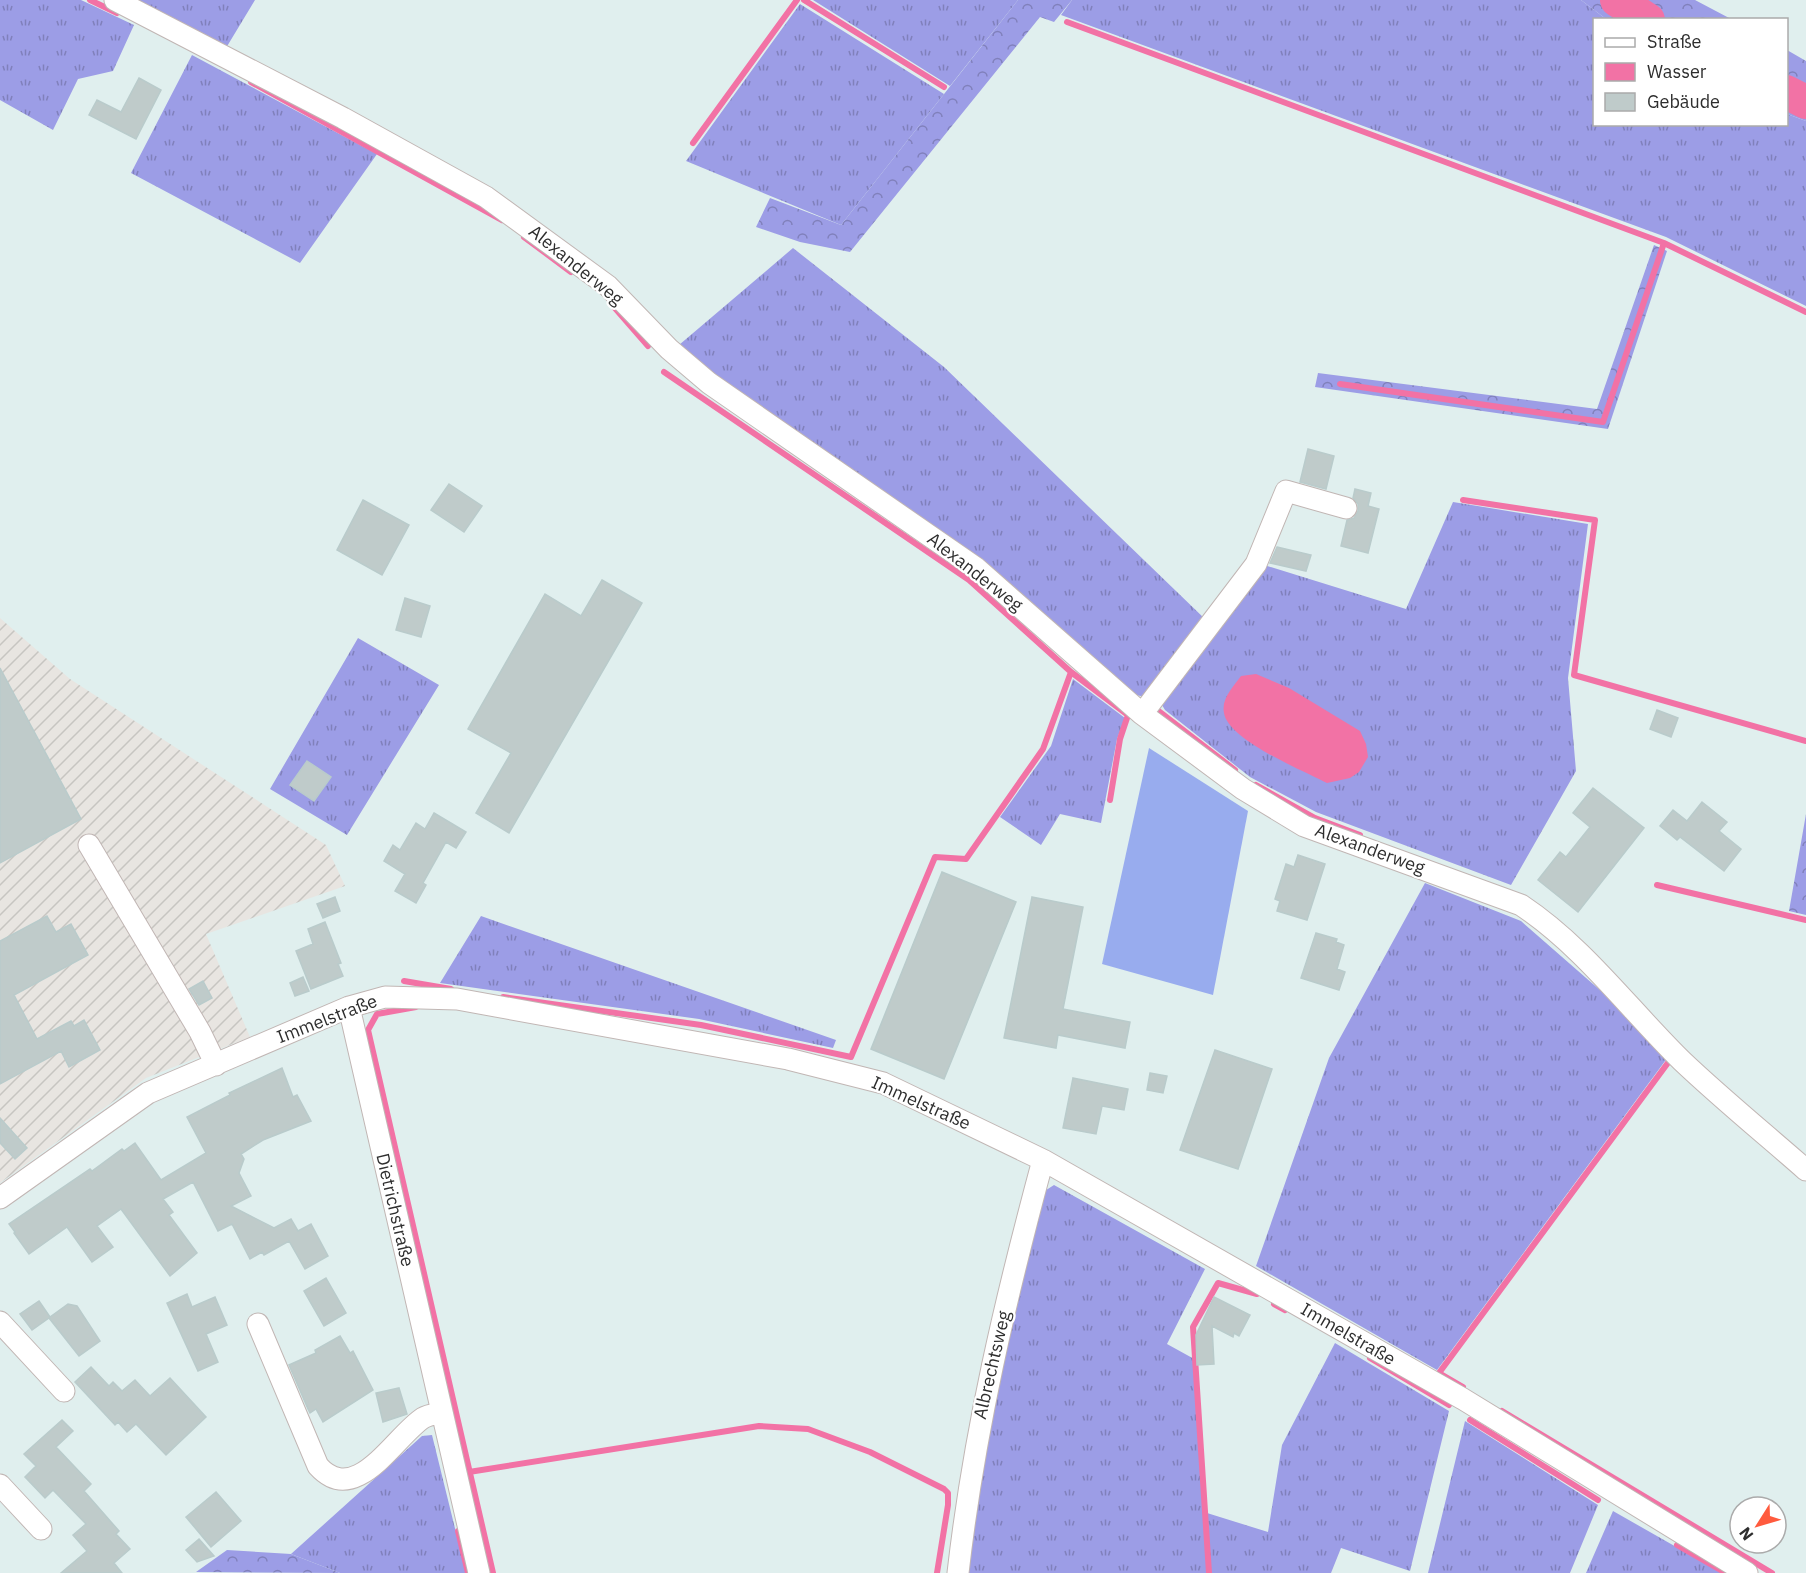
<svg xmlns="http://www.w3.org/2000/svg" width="1806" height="1573" font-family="'IBM Plex Sans',sans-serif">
<defs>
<pattern id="industrial-furrows" width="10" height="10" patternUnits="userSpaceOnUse" patternTransform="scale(1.5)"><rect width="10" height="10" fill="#e8e5e1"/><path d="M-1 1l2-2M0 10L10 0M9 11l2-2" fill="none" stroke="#c7c5c1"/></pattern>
<pattern id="grass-tufts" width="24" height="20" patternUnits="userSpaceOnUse" patternTransform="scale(1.5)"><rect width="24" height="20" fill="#9c9de6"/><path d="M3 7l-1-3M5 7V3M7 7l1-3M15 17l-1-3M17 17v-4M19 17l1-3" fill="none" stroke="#8080bb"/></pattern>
<pattern id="forest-crowns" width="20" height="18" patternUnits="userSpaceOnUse" patternTransform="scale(1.5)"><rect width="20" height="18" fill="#9c9de6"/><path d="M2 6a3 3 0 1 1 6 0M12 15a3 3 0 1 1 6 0" fill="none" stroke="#8080bb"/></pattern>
</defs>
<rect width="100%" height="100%" fill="#e0efee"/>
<path fill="url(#industrial-furrows)" d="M0,618L70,679L326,845L345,886L206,934L250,1037L146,1078L0,1183Z"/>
<path fill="url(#grass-tufts)" d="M0,0H81L134,25L113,71L78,79L53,130L0,100Z
M131,0H255L226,48Z
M813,0H1018L950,86Z
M1072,0H1581L1606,19L1594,20V124H1786L1787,114L1806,121V306L1666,237L1061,15Z
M800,4L944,94L841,225L686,161Z
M192,55L377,154L300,263L131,173Z
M793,248L944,367L1205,619L1146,697L1125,693L713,378L679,345Z
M1453,502L1588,524L1568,678L1576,771L1511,885L1316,812L1250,777L1165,710L1159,700L1264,565L1406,609Z
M358,638L439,685L347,835L270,789Z
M1073,679L1125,718L1117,739L1101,823L1060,814L1041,845L1000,817L1051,746Z
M1425,883L1521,921L1609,998L1668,1057L1437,1370L1256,1266L1329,1058Z
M481,916L836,1040L833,1048L699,1019L440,983Z
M1054,1185L1205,1269L1167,1344L1196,1360L1207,1513L1268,1532L1282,1445L1335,1343L1449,1411L1410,1571L1341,1548L1331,1573H966L973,1492L1040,1194Z
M1465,1421L1598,1505L1570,1573H1428Z
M432,1435L466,1573H340L291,1554L422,1436Z
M1613,1511L1722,1573H1586Z"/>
<path fill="url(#forest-crowns)" d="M1018,0H1072L1054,22L1040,17L850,252L800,242L756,227L770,198L841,225Z
M1581,0H1695L1731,19H1606Z
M1787,50L1806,61V121L1787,114Z
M1654,245L1667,251L1608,429L1315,387L1318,373L1597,409Z
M1806,814V915L1789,911Z
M227,1550L291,1554L340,1573L196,1572Z"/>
<path fill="#98acee" d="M1149,748L1248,811L1213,995L1102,964Z"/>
<path fill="#f272a5" d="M1256,674L1289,688L1360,731L1366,744L1368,757L1359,772L1350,778L1327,783C1304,771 1228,740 1224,713C1221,699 1233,687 1241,676Z"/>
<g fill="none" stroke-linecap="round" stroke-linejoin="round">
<path stroke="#f272a5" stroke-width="6" d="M90,0L117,13
M804,0L944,87
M1067,22L1664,243L1806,312
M251,82L502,220
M693,143L797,0
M524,237L571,272
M614,307L648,346
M664,372L969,580L1071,672L1128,715L1120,739L1110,800
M1340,384L1603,422L1664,243
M1463,500L1595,520L1574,675L1806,741
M1160,712L1235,770
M1256,785L1315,818L1360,835
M1657,885L1806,920
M404,981L451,989
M503,997L701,1025L851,1057L935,857L966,859L1043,749L1071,672
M416,1007L377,1014L368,1030L493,1573
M1274,1304L1285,1310
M1370,1358L1449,1405
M1463,1387L1439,1373L1670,1060
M1502,1411L1772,1573
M1470,1420L1598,1500
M469,1472L759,1426L808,1429L870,1452L944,1489L948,1493V1505L937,1573
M458,1531L468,1573
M1677,1545L1726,1573
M1209,1573L1193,1327L1218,1283L1257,1294"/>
<path stroke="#f272a5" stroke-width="34" d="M1617,0L1648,20
M1786,92L1806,102"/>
</g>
<path fill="#bfcbca" stroke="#b9cbcb" stroke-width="1.5" d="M139,78L161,90L136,139L89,115L97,100L121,112Z
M1308,449L1334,456L1326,489L1300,482Z
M449,484L482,506L464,532L431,510Z
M1355,489L1371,493L1368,506L1379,509L1368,553L1341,546L1347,520L1354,518L1358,511V504L1353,498Z
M363,500L409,525L382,575L337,550Z
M1277,547L1311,555L1306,571L1270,563Z
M602,580L642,603L509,833L476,813L511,753L468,729L545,594L581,616Z
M405,598L430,606L421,637L396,630Z
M0,668L81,819L0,863Z
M1657,710L1678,718L1671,737L1650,729Z
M307,761L331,777L314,801L290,785Z
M1593,788L1644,828L1578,912L1538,880L1560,852L1566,857L1590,827L1573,813Z
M1702,802L1727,822L1719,831L1741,849L1724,871L1680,837L1677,840L1660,826L1673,810L1687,821Z
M434,813L466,832L456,848L446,842L423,883L426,885L416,903L395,891L405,874L384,861L393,845L400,850L416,823L425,829Z
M1298,855L1325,864L1307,920L1277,911L1280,901L1275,899L1286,864L1294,867Z
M942,872L1016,902L944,1079L871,1049Z
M335,897L340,911L323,918L317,904Z
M1032,897L1083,907L1063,1009L1130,1022L1125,1048L1058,1035L1056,1048L1004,1038Z
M47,916L56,932L71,924L88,955L14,995L37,1039L71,1021L74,1026L84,1020L100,1050L69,1067L61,1051L0,1084V941Z
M325,922L341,963L338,964L343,976L311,989L296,951L313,944L308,929Z
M1316,933L1337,939L1336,942L1344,945L1337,969L1345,972L1339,990L1301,978Z
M303,977L309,991L295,996L290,983Z
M203,981L212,998L199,1005L189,989Z
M1215,1050L1272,1069L1238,1169L1180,1150Z
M282,1068L293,1097L297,1095L311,1121L263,1140L241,1154L244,1159L239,1173L251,1196L231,1206L274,1228L291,1219L298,1231L311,1224L328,1256L305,1269L289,1241L264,1255L262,1252L250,1259L232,1224L218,1231L193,1182L163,1199L173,1212L169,1215L197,1253L170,1276L121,1209L97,1226L113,1247L92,1262L67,1227L29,1254L14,1233L15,1232L9,1224L90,1169L92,1171L122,1149L124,1151L135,1143L161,1180L206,1153L187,1117L230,1095L229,1093Z
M1150,1073L1167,1076L1163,1093L1147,1090Z
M1073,1078L1128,1089L1124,1110L1102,1106L1096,1134L1063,1128Z
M0,1118L27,1148L15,1159L0,1143Z
M326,1278L346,1313L324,1326L304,1291Z
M187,1294L192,1307L215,1297L227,1325L206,1334L218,1362L198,1371L167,1303Z
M1214,1297L1250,1315L1239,1336L1234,1333L1233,1337L1212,1326L1214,1364L1197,1365L1196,1335Z
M39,1301L50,1317L68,1304L77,1306L100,1341L79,1356L49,1318L32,1330L20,1314Z
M340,1336L350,1353L353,1351L373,1390L323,1422L316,1409L310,1413L308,1409L289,1365L316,1353L315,1350Z
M91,1367L109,1386L113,1382L122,1391L135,1380L150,1396L170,1378L206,1417L166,1455L136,1424L127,1432L118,1422L115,1425L75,1382Z
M399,1388L407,1414L383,1422L376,1393Z
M62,1420L73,1431L56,1447L91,1484L84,1491L119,1531L116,1534L130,1549L114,1563L122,1573H61L87,1551L73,1535L86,1524L53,1490L45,1498L25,1477L36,1466L24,1454Z
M216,1492L241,1521L211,1547L186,1517Z
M199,1539L214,1556L197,1562L186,1550Z"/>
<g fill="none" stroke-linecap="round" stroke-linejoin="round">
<g stroke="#c1b6b4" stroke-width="23">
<path id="minor" d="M115,0L343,118L486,197L608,286L669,349L709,383L976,568L1142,714L1243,789L1304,826L1521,905C1584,947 1628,1008 1682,1061C1722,1099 1765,1134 1806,1170
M1142,714L1256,564L1286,491L1346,508
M89,845L200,1032L216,1065
M349,1007L479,1573
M0,1198L148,1093L349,1007L385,997L457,999L788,1059L883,1083L1043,1160L1463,1399L1747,1573
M0,1322L64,1391
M258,1324L318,1466C356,1508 394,1437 423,1418C428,1415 436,1414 441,1413
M0,1485L41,1529
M958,1573C974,1432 1006,1297 1043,1160"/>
</g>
<use href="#minor" stroke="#fff" stroke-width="21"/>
</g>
<g text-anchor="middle" stroke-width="4.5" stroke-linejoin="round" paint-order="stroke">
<g font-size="18" fill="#2e2e2e" stroke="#fff">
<text transform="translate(576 265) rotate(39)" y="6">Alexanderweg</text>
<text transform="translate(975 572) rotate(38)" y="6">Alexanderweg</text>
<text transform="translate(1370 849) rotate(20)" y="6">Alexanderweg</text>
<text transform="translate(327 1019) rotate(-21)" y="6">Immelstraße</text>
<text transform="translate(921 1103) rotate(24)" y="6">Immelstraße</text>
<text transform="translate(395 1210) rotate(77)" y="6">Dietrichstraße</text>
<text transform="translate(1348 1334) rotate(30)" y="6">Immelstraße</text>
<text transform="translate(992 1365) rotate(-77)" y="6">Albrechtsweg</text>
</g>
</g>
<rect x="1593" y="18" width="195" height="108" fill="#ffffff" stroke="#ababab" stroke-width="1.5"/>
<rect x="1605" y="38" width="30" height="9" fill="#ffffff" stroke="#ababab" stroke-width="1.5"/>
<text x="1647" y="48" font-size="18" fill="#2e2e2e">Straße</text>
<rect x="1605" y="63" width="30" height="18" fill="#f272a5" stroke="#ababab" stroke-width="1.5"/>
<text x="1647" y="78" font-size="18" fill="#2e2e2e">Wasser</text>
<rect x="1605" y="93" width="30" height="18" fill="#bfcbca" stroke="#ababab" stroke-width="1.5"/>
<text x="1647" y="108" font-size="18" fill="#2e2e2e">Gebäude</text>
<g transform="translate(1758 1525) rotate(233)"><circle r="28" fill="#ffffff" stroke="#ababab" stroke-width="1.5"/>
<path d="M0-4.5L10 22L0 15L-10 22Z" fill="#ff5b3e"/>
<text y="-9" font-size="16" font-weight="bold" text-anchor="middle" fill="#2e2e2e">N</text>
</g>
</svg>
